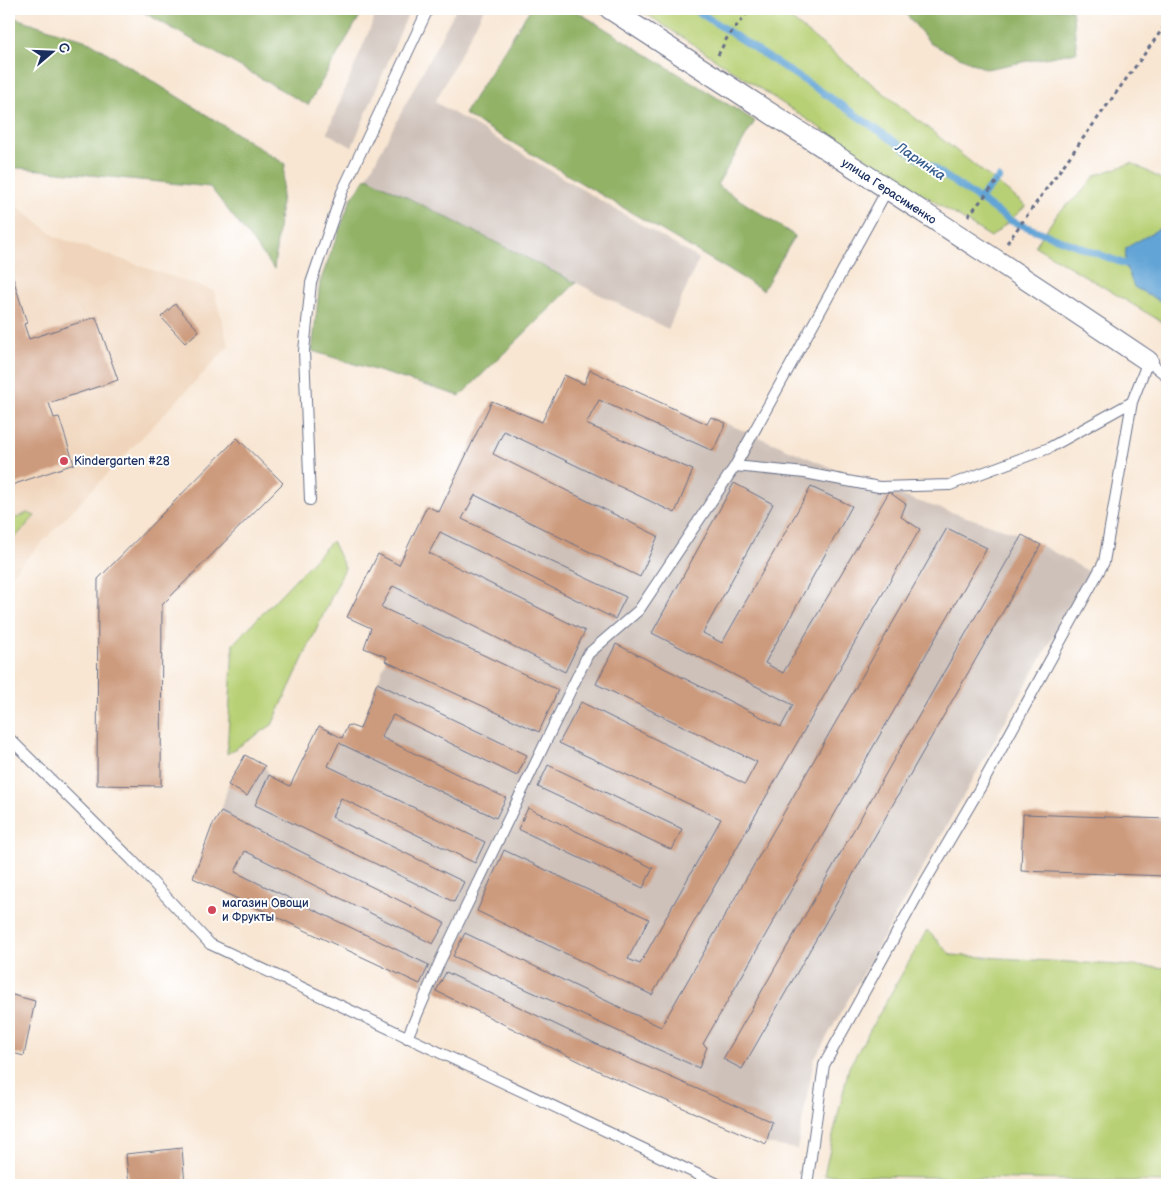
<svg xmlns="http://www.w3.org/2000/svg" width="1176" height="1194" font-family="'Balsamiq Sans',sans-serif">
<rect width="100%" height="100%" fill="#fff"/>
<filter id="ink" filterUnits="userSpaceOnUse"><feTurbulence type="fractalNoise" baseFrequency=".02" numOctaves="2"/><feDisplacementMap in="SourceGraphic" scale="10" xChannelSelector="R" yChannelSelector="G"/><feConvolveMatrix kernelMatrix="1 2 1 2 8 2 1 2 1" color-interpolation-filters="sRGB"/></filter>
<filter id="wash" filterUnits="userSpaceOnUse"><feTurbulence type="fractalNoise" baseFrequency=".0096" numOctaves="4" result="noise"/><feDisplacementMap in="SourceGraphic" scale="20" xChannelSelector="R" yChannelSelector="G"/><feGaussianBlur stdDeviation="1.12" result="paint"/><feColorMatrix in="noise" values="0 0 0 0 0 0 0 0 0 0 0 0 0 0 0 0 0 1.4 0 .05"/><feComposite in="paint" operator="in"/></filter>
<g filter="url(#wash)">
<rect width="100%" height="100%" fill="#f8e6d3"/>
<path fill="#f0d5bc" d="M9,200L56,237L214,291L229,346L9,577Z"/>
<path fill="#cec1b9" d="M378,9H410L352,147L327,133Z
M456,9H484L435,102L699,259L668,329L367,177Z
M590,370L707,424L711,417L889,492L1022,535L1090,572L814,1060L797,1149L766,1144L603,1073L436,991L193,878L212,826L221,812L228,785L245,755L265,766L269,774L290,785L319,726L342,737L348,725L360,729L387,657L364,648L371,628L347,617L378,554L399,565L427,506L439,512L492,401L542,422L564,375L583,384Z"/>
<path fill="#b8d075" stroke="#6a806a" d="M639,9H778L1026,206L991,237L890,174Z
M1132,163L1161,179H1167V325L1035,246L1058,213L1081,193L1096,175Z
M27,513L35,516L9,544V518H17Z
M332,541L345,568L272,725L227,754L233,644Z
M927,930L951,955L1167,968V1182L824,1175L849,1067Z"/>
<path fill="#92b266" stroke="#567062" d="M138,9H364L308,105Z
M530,9H573L755,121L717,185L795,236L763,290L464,114Z
M902,9H1072L1077,52L986,69L931,44Z
M9,16L90,42L285,164L274,269L210,187L9,167Z
M367,177L576,283L460,396L312,351L320,282L351,199Z"/>
<path fill="#62a4d6" stroke="#3e6a9a" d="M1167,224V305L1134,287L1125,264L1126,248Z"/>
<g fill="none" stroke-linecap="round" stroke-linejoin="round">
<path stroke="#62a4d6" stroke-width="7" d="M694,9L828,96L1011,221L1125,264
M979,199L999,178"/>
</g>
<g id="blocks">
<path fill="#cc9a7b" d="M12,275L27,323L24,324L29,339L96,317L118,380L49,403L54,418L59,417L74,464L9,486V277Z
M175,304L199,331L185,343L161,317Z
M590,370L707,424L711,417L726,423L713,451L599,400L586,424L693,470L675,513L504,431L493,454L658,536L640,577L475,495L462,519L626,597L615,619L440,532L429,553L585,631L565,672L393,586L381,607L558,690L539,732L385,661L387,657L364,648L371,628L347,617L378,554L399,565L427,506L439,512L492,401L542,422L564,375L584,384Z
M237,438L283,483L162,605L161,786L97,785L98,579Z
M734,483L773,504L703,633L722,643L811,487L852,506L765,663L783,673L889,492L906,504L901,517L920,529L652,995L477,911L504,850L649,919L628,959L640,964L721,819L559,743L581,702L745,784L757,762L596,684L616,644L781,727L793,705L652,633Z
M947,528L987,548L703,1044L707,1047L699,1068L453,956L465,933L661,1027Z
M1022,535L1041,545L742,1069L723,1059Z
M377,683L527,755L517,776L393,715L381,737L506,798L496,818L339,743L328,766L485,842L475,863L341,798L332,817L464,882L454,902L255,805L269,775L290,786L319,726L342,738L348,725L360,729Z
M245,755L265,766L247,796L228,785Z
M548,765L682,829L672,850L538,787Z
M528,808L653,868L643,888L518,829Z
M221,812L445,923L433,944L245,851L235,872L429,965L420,984L193,878L212,826Z
M1023,814L1167,819V876L1021,871Z
M446,972L609,1050L772,1122L766,1144L603,1073L436,991Z
M9,994L35,1001L24,1056L9,1052Z
M182,1148L185,1185H129L126,1154Z"/>
</g>
</g>
<g filter="url(#ink)">
<use href="#blocks" fill-opacity="0" stroke="#686f87" stroke-width="1"/>
<g fill="none" stroke-linecap="round" stroke-linejoin="round">
<g stroke="#686f87" stroke-width="12">
<path id="lane" d="M735,466L805,473L879,487L950,485L1049,448L1132,402
M310,500L304,351L311,283L342,192L428,9
M9,738L132,860L210,944L720,1185
M407,1038L441,959L588,654L639,610L735,466L887,190
M807,1185L824,1065L922,887L980,788L1104,562L1132,402L1148,361L1167,376"/>
</g>
<g stroke="#686f87" stroke-width="22">
<path id="street" d="M610,9C789,126 971,241 1148,361"/>
</g>
<path stroke="#686f87" stroke-width="3" stroke-dasharray="4 4" stroke-linecap="butt" d="M718,55L727,38L750,9
M968,216L999,179
M1007,243L1164,27L1163,9"/>
<use href="#lane" stroke="#fff" stroke-width="10"/>
<use href="#street" stroke="#fff" stroke-width="20"/>
</g>
</g>
<g fill="#d1495b" stroke="#fff" stroke-width="2">
<circle cx="64" cy="461" r="5"/>
<circle cx="212" cy="910" r="5"/>
</g>
<g text-anchor="middle" stroke-width="4" stroke-linejoin="round" paint-order="stroke">
<g font-size="12" fill="#1b2f5e" stroke="#fff">
<text transform="translate(889 191) rotate(33)" y="4">улица Герасименко</text>
</g>
<g font-size="12" fill="#1b2f5e" stroke="#fff" text-anchor="start">
<text x="74" y="465">Kindergarten #28</text>
<text x="222" y="907">магазин Овощи<tspan x="222" dy="14">и Фрукты</tspan></text>
</g>
<g font-size="14" font-style="italic" fill="#375e8e" stroke="#fff">
<text transform="translate(921 161) rotate(34)" y="5">Ларинка</text>
</g>
</g>
<rect width="1176" height="1194" fill="none" stroke="#fff" stroke-width="30"/>
<g transform="translate(52 52) rotate(71)" stroke="#ffffff" stroke-width="4" paint-order="stroke">
<path d="M0-4L9 19L0 12L-9 19Z" fill="#1b2f5e"/>
<text y="-8" font-size="14" font-weight="bold" text-anchor="middle" fill="#1b2f5e">С</text>
</g>
</svg>
